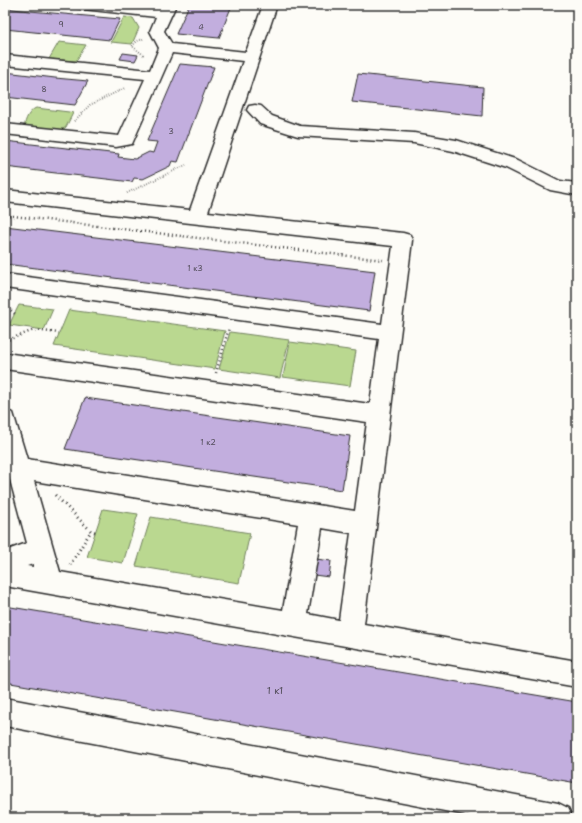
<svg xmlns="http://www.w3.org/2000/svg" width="582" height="823" font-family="'Shantell Sans',sans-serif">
<rect width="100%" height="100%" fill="#fdfcf7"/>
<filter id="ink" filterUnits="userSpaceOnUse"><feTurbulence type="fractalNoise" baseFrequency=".025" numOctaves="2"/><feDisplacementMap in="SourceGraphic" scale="8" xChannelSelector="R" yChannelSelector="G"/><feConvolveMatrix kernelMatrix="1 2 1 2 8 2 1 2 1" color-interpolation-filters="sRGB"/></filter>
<g filter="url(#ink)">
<path fill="#bad890" stroke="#72825e" d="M124,17L133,18L139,28L132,44L111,42Z
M59,42L86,45L76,61L49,59Z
M36,108L69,112L73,113L66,127L62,130L25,126C24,121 30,110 36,108Z
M19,305L53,309L44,330L9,325Z
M69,310L225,331L215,369L54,346Z
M230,332L289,340L280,378L219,369Z
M290,342L356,351L350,386L283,377Z
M103,509L138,514L123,563L87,557Z
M151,517L250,533L239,583L136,566Z"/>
<path fill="#c2aede" stroke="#2b2b2b" d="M189,5H232L219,38L176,34Z
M5,8L30,11L120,19L110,40L5,29Z
M123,53L138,55L135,61L120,59Z
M180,64L214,67L178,162L172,161L170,166L143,179L134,178L132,182L5,167V141L119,154L118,157L135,159L149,152L153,153L157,142L147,141Z
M5,72L55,78L88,81L75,105L5,97Z
M358,74L483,87L482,116L352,102Z
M5,226L375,271L369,311L5,264Z
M85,398L350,436L342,490L65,449Z
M316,559L331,561L329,577L314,575Z
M5,606L577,702V783L5,682Z"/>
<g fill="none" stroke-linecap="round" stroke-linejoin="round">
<g stroke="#2b2b2b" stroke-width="3">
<path id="minor" d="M76,5H127L160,8L162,5H176L164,31L172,44L246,52L263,5H277L208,212L403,233L410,235L412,240L364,624L577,661V687L5,586V551L27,543L5,461V411L13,413L27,459L355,511L367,422L5,369V353L370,404L379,339L5,288V274L382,324L393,246L5,202V190L190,210L243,61L172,53L132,144L116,147L5,134V124L119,136L145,79L5,65V55L150,70L159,48L150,31L156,17L83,9L78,8ZM34,481L298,524L283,610L60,572ZM322,528L351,533L339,620L308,614ZM33,564V567L27,566Z
M255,105L261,106L272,116L300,126L414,133L456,140L518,160L560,181L577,183V195L550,190L506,168L453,151L414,143L298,136L260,124L247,110L249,106Z
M5,698L558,803L568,808L573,818H481L5,726Z"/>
</g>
<path stroke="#2b2b2b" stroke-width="2" stroke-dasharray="0.5 2" stroke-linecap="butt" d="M143,39L137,41L132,46L145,56
M74,121L90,105L125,88
M127,193L186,165"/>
<path stroke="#2b2b2b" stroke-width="2.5" stroke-dasharray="1 3" stroke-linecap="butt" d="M5,215L383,260
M5,305L15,314
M5,341L34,330L59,333
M216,373L229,328"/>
<path stroke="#2b2b2b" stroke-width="3" stroke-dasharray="1 3.5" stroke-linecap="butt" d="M55,495L91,531L95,532
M70,565L91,531"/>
<use href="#minor" fill="#fdfcf7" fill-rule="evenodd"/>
</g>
</g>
<g text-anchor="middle" stroke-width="3" stroke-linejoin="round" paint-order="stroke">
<g font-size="8" fill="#514c58">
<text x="61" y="27">9</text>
<text x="201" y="30">4</text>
<text x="44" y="92">8</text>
<text x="171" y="134">3</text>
<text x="195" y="271">1 к3</text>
<text x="208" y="445">1 к2</text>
</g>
<g font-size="10" fill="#514c58">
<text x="275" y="694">1 к1</text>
</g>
</g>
<rect width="582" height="823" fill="none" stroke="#fdfcf7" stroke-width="20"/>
<rect x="10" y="10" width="562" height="803" fill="none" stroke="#2b2b2b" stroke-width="1.5" filter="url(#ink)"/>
</svg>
